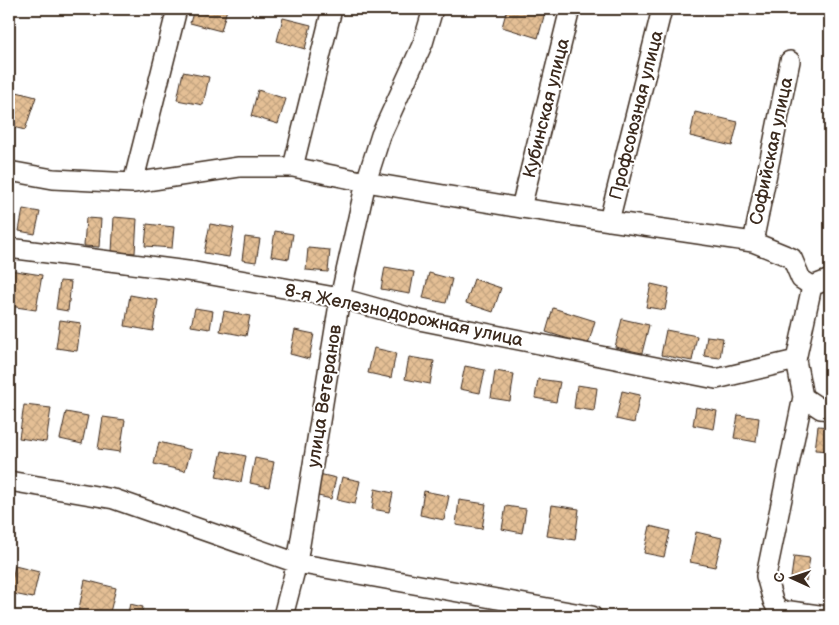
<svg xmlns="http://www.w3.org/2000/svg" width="839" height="625" font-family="'Balsamiq Sans',sans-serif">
<defs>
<pattern id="building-cross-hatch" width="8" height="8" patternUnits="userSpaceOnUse" patternTransform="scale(1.25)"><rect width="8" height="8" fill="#e4bf95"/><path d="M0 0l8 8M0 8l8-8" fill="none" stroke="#c4a480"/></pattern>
</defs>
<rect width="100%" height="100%" fill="#fff"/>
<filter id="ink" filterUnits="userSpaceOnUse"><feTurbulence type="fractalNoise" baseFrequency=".02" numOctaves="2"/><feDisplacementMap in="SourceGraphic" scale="10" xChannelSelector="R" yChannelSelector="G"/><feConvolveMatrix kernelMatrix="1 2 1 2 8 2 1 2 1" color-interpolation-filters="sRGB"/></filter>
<g filter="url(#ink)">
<path fill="url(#building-cross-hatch)" stroke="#3b2a1e" d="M194,9H227L221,31L190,23Z
M507,9H546L538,38L502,27Z
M283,18L311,25L305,49L277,41Z
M183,72L209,77L203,105L177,100Z
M9,90L36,97L25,130L9,126Z
M258,90L286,99L278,124L251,116Z
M695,112L738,122L732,146L690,136Z
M23,209L40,212L35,234L19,231Z
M114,217L137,219L135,253L112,252Z
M86,218L101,219L99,247L84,246Z
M147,224L174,227L172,248L145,246Z
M210,224L234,228L229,257L204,253Z
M275,231L293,234L289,259L271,256Z
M245,237L260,239L256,262L242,260Z
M308,248L330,250L328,272L306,270Z
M385,267L414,272L410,294L381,289Z
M9,270L42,275L36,310L9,306Z
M429,273L452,279L446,303L423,298Z
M474,279L501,288L493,312L466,303Z
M60,281L71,282L68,311L56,309Z
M651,284L669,288L665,310L646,307Z
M130,295L158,300L153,331L125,326Z
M195,308L213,311L210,329L191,326Z
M553,308L595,321L588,345L546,332Z
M224,311L250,316L246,336L220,331Z
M622,319L649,325L642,353L615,347Z
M60,320L81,323L77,351L56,348Z
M295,330L314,334L309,359L290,354Z
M666,330L697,336L692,361L661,355Z
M707,336L723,338L720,358L704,356Z
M374,348L396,353L391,378L368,373Z
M409,357L434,361L430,384L405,379Z
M465,366L485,370L480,393L460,389Z
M495,371L514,374L510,401L491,398Z
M538,379L560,382L556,402L535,398Z
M577,385L597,388L594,411L574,408Z
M622,391L640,395L634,423L616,419Z
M24,405L51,408L46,442L19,438Z
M696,407L717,411L714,429L693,425Z
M66,412L88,416L82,444L60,439Z
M738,415L759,418L756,442L734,438Z
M103,417L125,420L120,452L98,449Z
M818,426L830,427V451L815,450Z
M159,442L191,450L185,471L154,464Z
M222,451L246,456L241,482L216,477Z
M255,458L274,462L269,487L250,483Z
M319,474L336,478L331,499L314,495Z
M342,477L360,481L355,504L337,500Z
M375,489L393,493L389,512L372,509Z
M424,491L449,496L444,520L420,515Z
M459,500L486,504L482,529L456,525Z
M552,505L579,509L575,540L547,536Z
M506,506L526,509L522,533L502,529Z
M650,526L670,531L664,557L644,553Z
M696,532L722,538L715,567L690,562Z
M794,556L810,558L806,581L791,578Z
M15,566L39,572L33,598L9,593Z
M85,580L116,588L109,616H91L78,613Z
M130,604L143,607L141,616H127Z"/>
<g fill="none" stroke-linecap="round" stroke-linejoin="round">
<g stroke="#3b2a1e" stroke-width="22">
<path id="street" d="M293,167L332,9
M9,171L53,179L133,183L239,167H293L366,182L521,208L753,242L792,258L801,279L812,286
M133,183L177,9
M521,208L570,9
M609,221L662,9
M753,242L790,61
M9,248L195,272L340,298L419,320L716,379L796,360
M803,397L821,409L830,410
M9,481L114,499L297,563L592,616
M779,613L790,611L826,616
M283,616L297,563L340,298L366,182L381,135L423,43L433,9
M777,616L779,613L773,601L766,576L803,397L796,360L812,286L830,279"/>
</g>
<use href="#street" stroke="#fff" stroke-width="19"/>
</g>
</g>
<g text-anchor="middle" stroke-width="4" stroke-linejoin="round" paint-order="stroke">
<g font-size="18" fill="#3b2a1e" stroke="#fff">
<text transform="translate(546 108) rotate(-76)" y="6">Кубинская улица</text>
<text transform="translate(636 115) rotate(-76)" y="6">Профсоюзная улица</text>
<text transform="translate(771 151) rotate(-78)" y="6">Софийская улица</text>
<text transform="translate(404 315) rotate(12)" y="6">8-я Железнодорожная улица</text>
<text transform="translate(324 396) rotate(-81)" y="6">улица Ветеранов</text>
</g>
</g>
<rect width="839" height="625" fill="none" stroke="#fff" stroke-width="30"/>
<rect x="15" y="15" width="809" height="595" fill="none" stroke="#3b2a1e" stroke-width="2" filter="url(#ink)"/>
<g transform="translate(792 578) rotate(273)" stroke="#ffffff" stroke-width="4" paint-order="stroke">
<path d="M0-4L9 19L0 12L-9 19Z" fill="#3b2a1e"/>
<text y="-8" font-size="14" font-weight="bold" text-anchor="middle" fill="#3b2a1e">С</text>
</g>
</svg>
